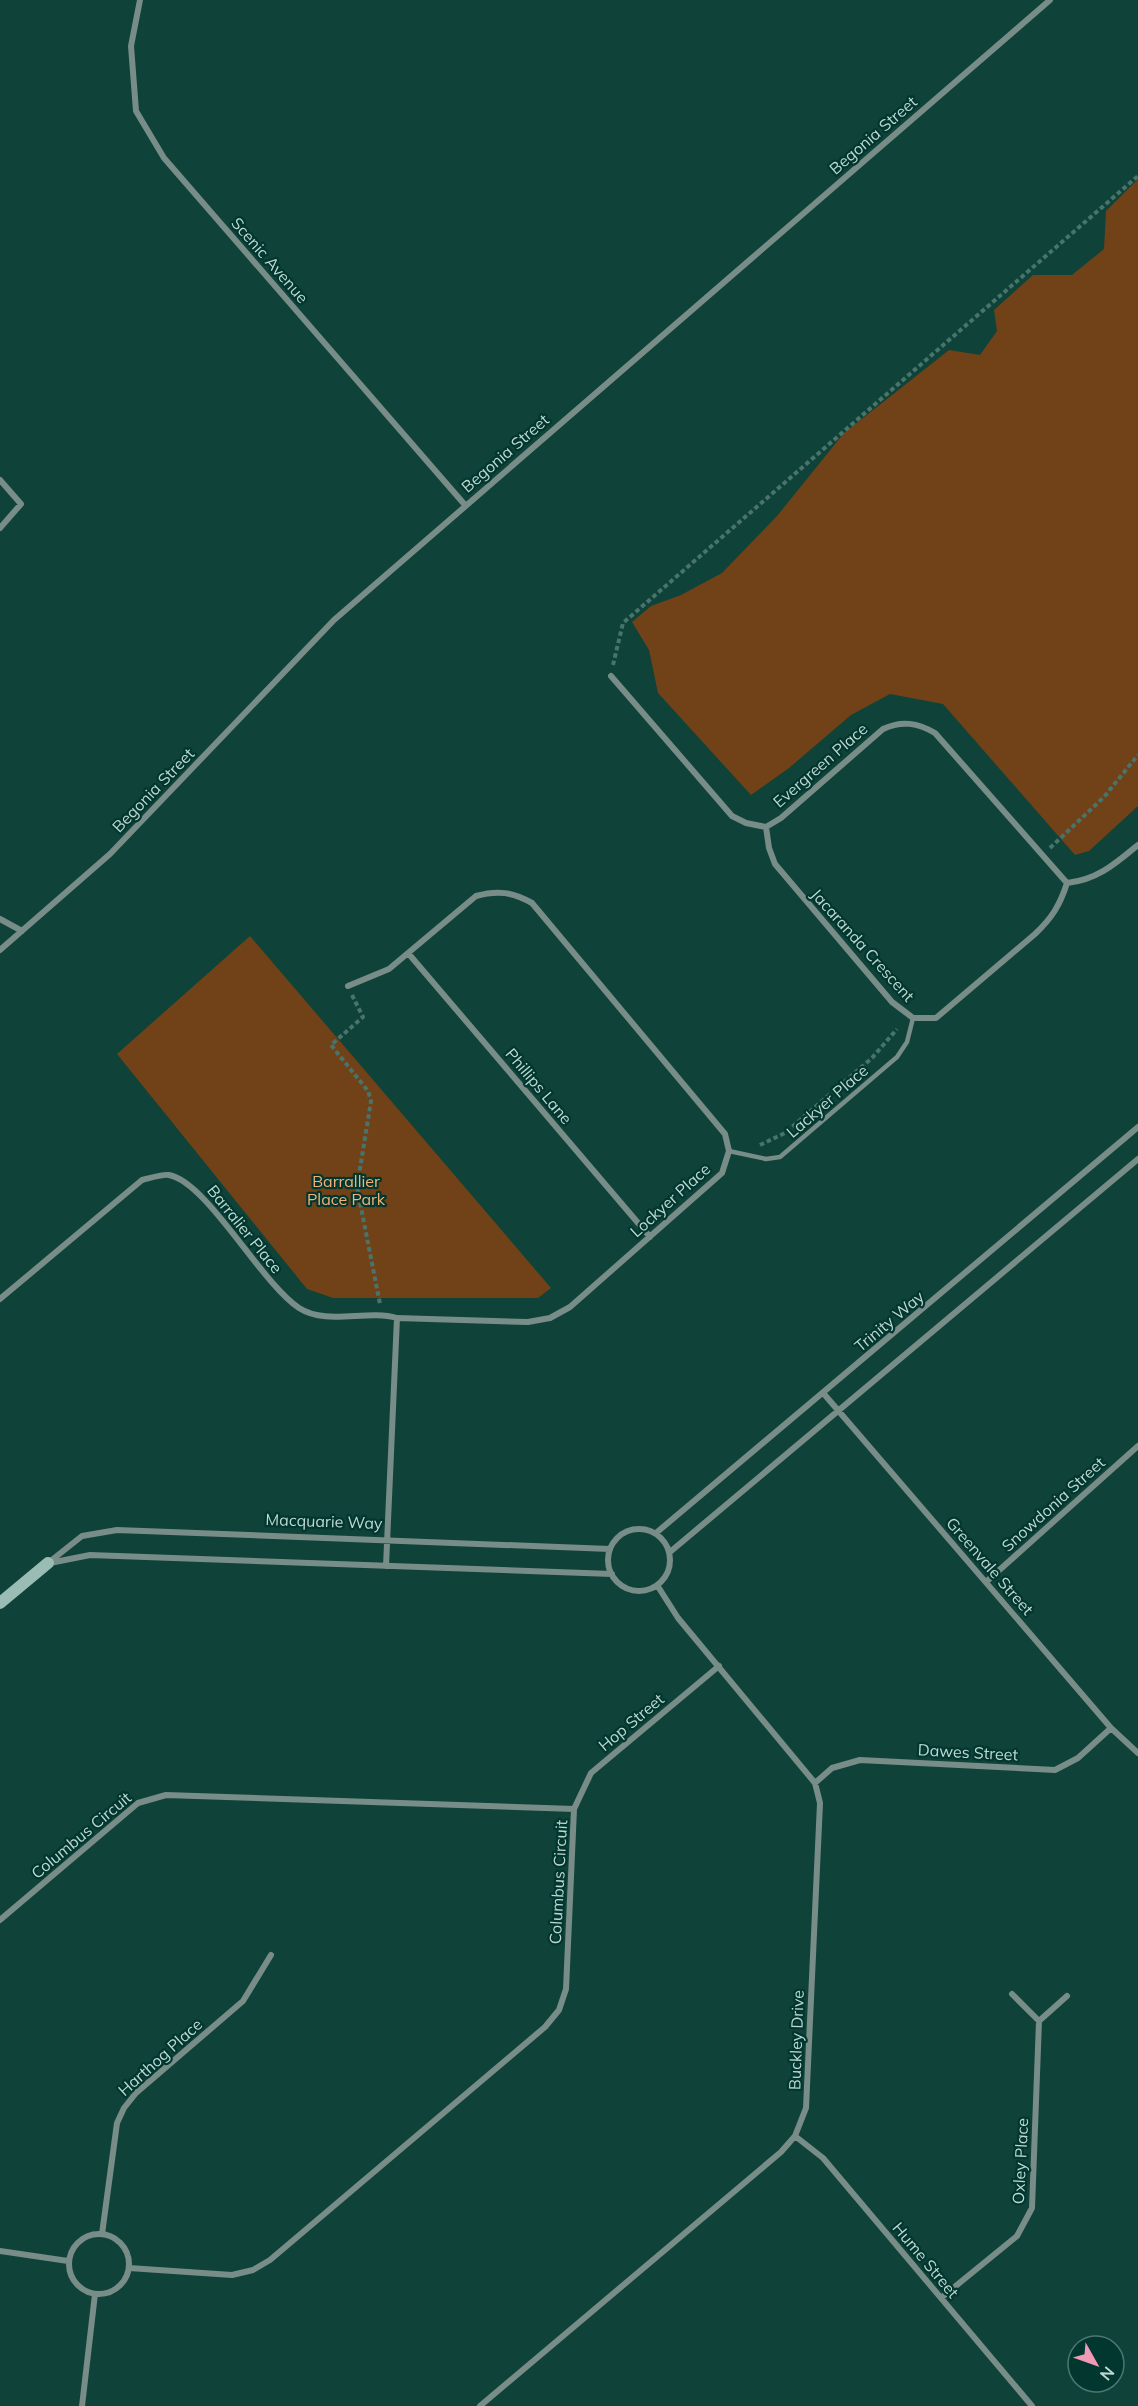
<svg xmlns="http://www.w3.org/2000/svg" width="1138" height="2406" font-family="Mulish,sans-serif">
<rect width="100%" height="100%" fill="#0f4239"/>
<path fill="#714217" d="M1138,179V806L1089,851L1075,855L943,704L890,694L851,715L789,768L751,795L658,693L649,650L632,622L651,606L681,595L722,573L777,516L844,433L949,350L980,355L997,331L994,310L1033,275H1072L1104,249L1106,211Z
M250,936L551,1288L538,1298H333L307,1289L117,1054Z"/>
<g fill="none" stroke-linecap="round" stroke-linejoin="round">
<path stroke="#49746c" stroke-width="4" stroke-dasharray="4.5 3" stroke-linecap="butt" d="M613,665L623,623L1138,176
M1050,848L1104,797L1138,755
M352,995L363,1017L331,1045L368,1091L371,1101L357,1187L380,1304
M760,1145L785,1133L872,1058L897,1029"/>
<path stroke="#788c88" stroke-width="4.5" d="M729,1151L766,1159L780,1157L897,1057L907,1042L913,1018"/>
<path stroke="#788c88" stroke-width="6" d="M140,0L131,46L136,111L164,158L465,505
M0,480L21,504L0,528
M611,676L732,816L746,823L766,827L781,818L883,729C902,720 918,723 935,733L1067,883
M766,827L769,848L775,864L892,1002L913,1018H936L1035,934C1052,918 1060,905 1067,883
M1067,883C1097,880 1115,864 1138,845
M0,919L22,931
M0,950L110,854L334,620L1050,0
M408,953L650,1237
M348,986L389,969L476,896C498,890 512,892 532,903L725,1134L729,1151L722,1173L570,1307L550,1318L528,1322L397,1318L386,1566
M0,1299L142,1180C150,1178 162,1174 169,1175C207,1182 261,1283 299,1308C327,1326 367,1309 397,1318
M824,1394L1111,1728L1138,1753
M608 1560a31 31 0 1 1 62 0a31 31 0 1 1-62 0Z
M656,1533L1138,1127
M670,1552L1138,1159
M48,1563L82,1536L117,1530L610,1549
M50,1563L90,1555L612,1574
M986,1582L1138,1446
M815,1783L832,1768L860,1760L1055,1770L1078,1758L1111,1728
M574,1809L591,1773L719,1666
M0,1920L138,1803L166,1795L574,1809L566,1989L559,2010L545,2027L270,2260L253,2270L232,2275L129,2268
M1012,1994L1039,2021L1067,1996
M795,2136L823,2158L1032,2406
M69 2264a30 30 0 1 1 60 0a30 30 0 1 1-60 0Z
M102,2234L117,2123L124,2108L136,2093L243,2001L271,1955
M0,2251L68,2261
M941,2298L1017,2236L1032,2208L1039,2021
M82,2406L95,2294
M480,2406L781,2152L795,2136L806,2108L820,1803L815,1783L678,1618L657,1585"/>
<path stroke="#9bbcb4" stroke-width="12" d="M0,1603L48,1563"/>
</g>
<g text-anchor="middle" stroke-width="4.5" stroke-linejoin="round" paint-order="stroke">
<g font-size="16" fill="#bfd8d2" stroke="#01372f">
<text transform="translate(873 135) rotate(-41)" y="6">Begonia Street</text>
<text transform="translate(270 260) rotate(49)" y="6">Scenic Avenue</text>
<text transform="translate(505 453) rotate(-41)" y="6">Begonia Street</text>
<text transform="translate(820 765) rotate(-41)" y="6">Evergreen Place</text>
<text transform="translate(153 790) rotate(-46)" y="6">Begonia Street</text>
<text transform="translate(863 945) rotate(48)" y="6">Jacaranda Crescent</text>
<text transform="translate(539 1086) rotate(50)" y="6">Phillips Lane</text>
<text transform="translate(827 1101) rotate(-41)" y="6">Lackyer Place</text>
<text transform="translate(670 1200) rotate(-42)" y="6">Lockyer Place</text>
<text transform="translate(245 1229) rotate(51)" y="6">Barralier Place</text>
<text transform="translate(889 1321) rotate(-40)" y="6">Trinity Way</text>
<text transform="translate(1053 1504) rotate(-42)" y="6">Snowdonia Street</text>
<text transform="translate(324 1521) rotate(2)" y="6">Macquarie Way</text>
<text transform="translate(990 1566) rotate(49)" y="6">Greenvale Street</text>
<text transform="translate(631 1722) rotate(-40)" y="6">Hop Street</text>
<text transform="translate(968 1752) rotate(3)" y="6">Dawes Street</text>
<text transform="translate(81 1835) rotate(-40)" y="6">Columbus Circuit</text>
<text transform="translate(558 1882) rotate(-87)" y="6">Columbus Circuit</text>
<text transform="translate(796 2040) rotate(-88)" y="6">Buckley Drive</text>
<text transform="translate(160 2057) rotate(-42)" y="6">Harthog Place</text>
<text transform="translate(1020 2161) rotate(-87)" y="6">Oxley Place</text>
<text transform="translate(926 2260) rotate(50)" y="6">Hume Street</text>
</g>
<g font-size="16" fill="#f5b179" stroke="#01372f">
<text x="346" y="1187">Barrallier<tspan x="346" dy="18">Place Park</tspan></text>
</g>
</g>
<g transform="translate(1096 2364) rotate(130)"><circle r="28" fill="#01372f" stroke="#4d7770" stroke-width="1.5"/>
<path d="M0-4.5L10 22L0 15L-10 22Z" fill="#f09ab5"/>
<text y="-9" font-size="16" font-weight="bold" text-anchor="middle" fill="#bfd8d2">N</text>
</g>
</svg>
